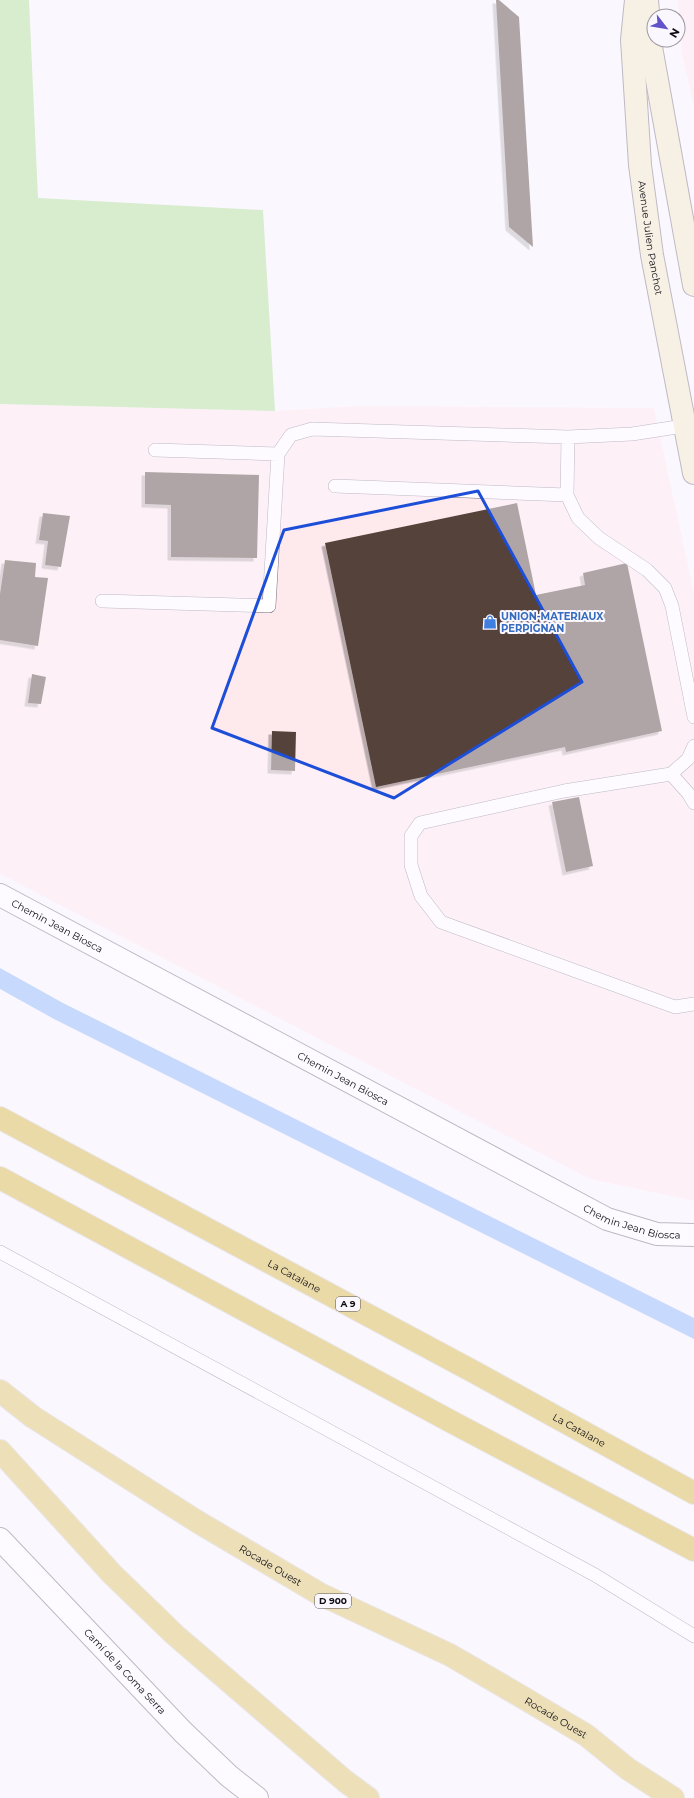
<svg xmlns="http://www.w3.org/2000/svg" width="694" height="1798" font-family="Montserrat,sans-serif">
<defs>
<filter id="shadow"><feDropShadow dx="-3.5" dy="3.5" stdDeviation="0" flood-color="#0004"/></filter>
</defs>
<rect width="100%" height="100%" fill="#fbf7ff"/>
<path fill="#fee9ed" d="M678,0H694V107L682,54Z
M0,404L275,411L357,406L654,408L694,593V1201L590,1179L0,874Z"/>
<path fill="#addf93" d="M0,0H29L38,198L263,210L275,411L0,404Z"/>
<path fill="#87b5fc" d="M0,968L63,1003L694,1318V1339L54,1019L0,989Z"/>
<path fill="#54433a" filter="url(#shadow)" d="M496,0H499L519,17L533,247L509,227Z
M145,472L259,475L257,558L171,557V505L145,504Z
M517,503L536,595L585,585L583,573L627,563L662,731L566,752L565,747L376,787L325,543Z
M43,513L70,516L61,567L45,565L48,541L39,540Z
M5,560L36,563L35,577L48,578L38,646L0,640V594Z
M32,674L46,677L41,704L28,703Z
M272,731L296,732L295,771L271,770Z
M579,797L593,866L566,872L552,802Z"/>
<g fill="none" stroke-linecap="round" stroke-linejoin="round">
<g stroke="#756d7e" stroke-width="14">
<path id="service" d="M568,437L567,495L578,518L599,538L647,570L665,588L672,606L694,717
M155,450L278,454L291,435L312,429L568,437L632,434L690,425
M335,486L567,495
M102,601L269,606L278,454
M694,746L688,759L671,774L564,791L420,823L411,836V865L421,896L441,922L675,1007L694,1004
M671,774L688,793L694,803
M0,1252L595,1575L694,1636"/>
</g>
<g stroke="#756d7e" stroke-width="24">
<g id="minor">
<path id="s1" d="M0,895L607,1219L657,1234L694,1235"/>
<path id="s2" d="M0,1539L183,1732L229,1776L257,1798"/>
</g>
</g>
<g stroke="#756d7e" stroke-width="24">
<g id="secondary">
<path id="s3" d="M636,0L632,40L640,165L652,255L694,473"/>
<path d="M647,0L651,47L694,285"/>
</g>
</g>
<g stroke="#d4d3d4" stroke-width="24">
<g id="trunk">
<path id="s4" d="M0,1391L33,1417L198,1522L320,1594L450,1655L522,1697L586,1735L628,1769L673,1798"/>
<path d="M0,1451L112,1574L175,1635L345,1781L368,1798"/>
</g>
</g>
<g stroke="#d4d3d4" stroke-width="24">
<g id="motorway">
<path id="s5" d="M0,1118L476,1373L694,1493"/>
<path d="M0,1178L450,1421L694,1550"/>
</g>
</g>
<use href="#service" stroke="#fff" stroke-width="13"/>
<use href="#minor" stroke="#fff" stroke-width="22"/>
<use href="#secondary" stroke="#f2e9c5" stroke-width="22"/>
<use href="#trunk" stroke="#dcc464" stroke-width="22"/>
<use href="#motorway" stroke="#d4b53d" stroke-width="22"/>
</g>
<path d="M0 0H694V1798H0ZM478,491L582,682L394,798L212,728L284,530Z" fill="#fbf7ff" fill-opacity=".55" fill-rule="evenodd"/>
<path fill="none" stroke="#1d4ed8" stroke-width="3" stroke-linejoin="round" d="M478,491L582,682L394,798L212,728L284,530Z"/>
<defs>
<g id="shop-bare" transform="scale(1.08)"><path d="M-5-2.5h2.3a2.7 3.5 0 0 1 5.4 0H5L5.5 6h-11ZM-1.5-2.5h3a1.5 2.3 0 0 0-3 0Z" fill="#3f7fe0" stroke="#fbf7ff" stroke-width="2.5" paint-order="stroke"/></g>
</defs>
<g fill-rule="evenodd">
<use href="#shop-bare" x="490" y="622"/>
</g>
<g text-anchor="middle" stroke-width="4" stroke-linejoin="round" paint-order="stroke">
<g fill="#fbf7ff" stroke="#565259" stroke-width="1">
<rect x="336" y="1297" width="24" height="14" rx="3"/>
<rect x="315" y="1594" width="36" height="14" rx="3"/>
</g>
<g font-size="9" font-weight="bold" fill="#0f0c12">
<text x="348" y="1307">A 9</text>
<text x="333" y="1604">D 900</text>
</g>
<g font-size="10" fill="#0f0c12" stroke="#fbf7ff">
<text dy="4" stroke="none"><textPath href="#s3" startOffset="239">Avenue Julien Panchot</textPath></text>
<text dy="4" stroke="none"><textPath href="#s1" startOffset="65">Chemin Jean Biosca</textPath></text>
<text dy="4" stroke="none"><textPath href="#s1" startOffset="389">Chemin Jean Biosca</textPath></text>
<text dy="4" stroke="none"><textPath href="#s1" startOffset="713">Chemin Jean Biosca</textPath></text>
<text dy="4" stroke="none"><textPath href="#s5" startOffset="334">La Catalane</textPath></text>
<text dy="4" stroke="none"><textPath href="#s5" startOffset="658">La Catalane</textPath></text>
<text dy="4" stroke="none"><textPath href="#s4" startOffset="322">Rocade Ouest</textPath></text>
<text dy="4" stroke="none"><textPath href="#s2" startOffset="182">Camí de la Coma Serra</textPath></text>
<text dy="4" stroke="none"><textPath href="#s4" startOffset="646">Rocade Ouest</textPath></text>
</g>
<g font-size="10" font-weight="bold" fill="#366cbe" stroke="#fbf7ff" text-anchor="start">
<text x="501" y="620">UNION-MATERIAUX<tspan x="501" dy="12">PERPIGNAN</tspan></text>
</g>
</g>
<g transform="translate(666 28) rotate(121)"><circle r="19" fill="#fbf7ff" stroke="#9d99a0"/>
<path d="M0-3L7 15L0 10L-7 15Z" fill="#6153cb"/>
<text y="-6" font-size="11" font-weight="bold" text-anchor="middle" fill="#0f0c12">N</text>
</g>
</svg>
